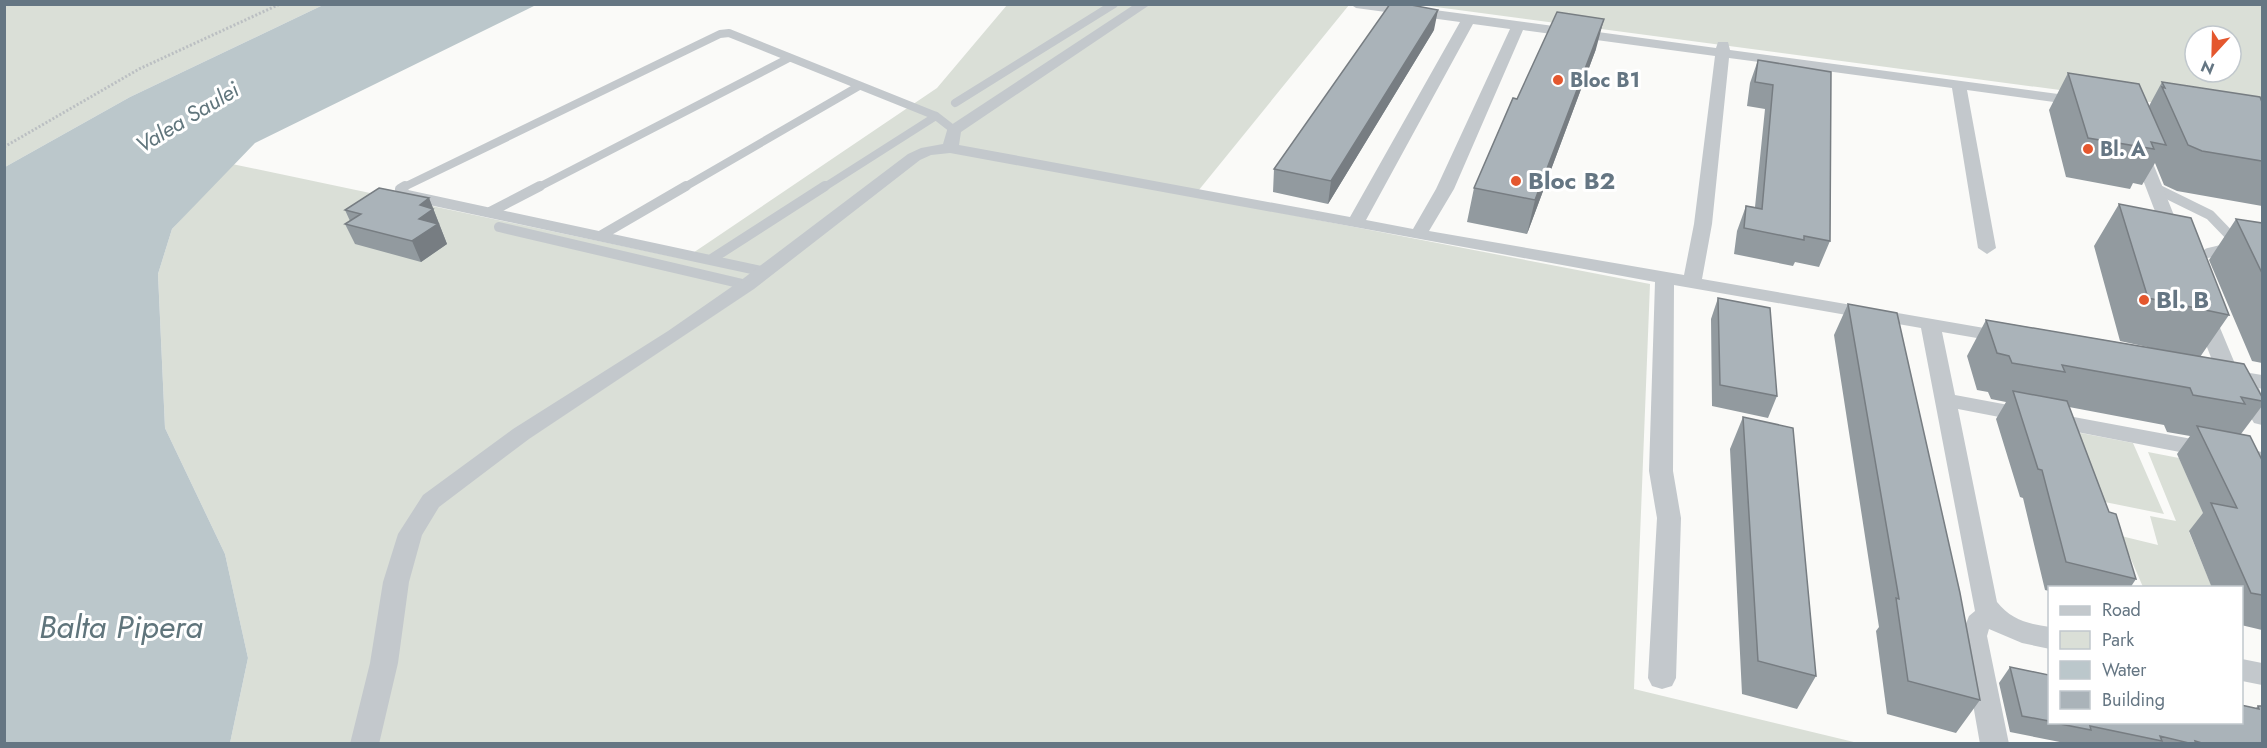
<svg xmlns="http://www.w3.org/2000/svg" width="2267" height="748" font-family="Jost,sans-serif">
<rect width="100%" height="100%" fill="#fafaf8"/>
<path fill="#dadfd7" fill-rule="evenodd" d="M5,5H323L130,97L5,167Z
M1007,5H1349L1194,196L1650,284L1634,689L1858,743H230L248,658L225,554L165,428L158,274L172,229L232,164L684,259L937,88Z
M1421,5H2262V117ZM2195,36H2231V72H2195Z
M2060,429L2133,443L2164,514L2085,498Z
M2148,452L2179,458L2214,537L2189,532L2212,587H2143L2121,536L2158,545L2150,516L2176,521Z"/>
<path fill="#bbc7cb" d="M323,5H536L255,143L172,229L158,274L165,428L225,554L248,658L230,743H5V167L130,97Z"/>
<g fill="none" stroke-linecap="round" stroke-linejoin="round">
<path stroke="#bbbfc2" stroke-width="3" stroke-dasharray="2 2" stroke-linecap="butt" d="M4,147L139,69L280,4"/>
<path stroke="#c3c8cc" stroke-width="8" d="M955,103L1114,4
M402,188L720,34L729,33L936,116L954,130
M537,188L789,58
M683,188L859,86
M823,188L936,116"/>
<path stroke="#c3c8cc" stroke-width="10" d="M405,186L400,189L401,193L407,195L766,272
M2155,188L2210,215L2236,242L2233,247L2208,253
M490,212L540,186
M499,227L747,285
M600,236L686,186
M710,260L825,186"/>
<path fill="#c3c8cc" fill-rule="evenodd" d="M1135,4H1151L961,132L959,145L1350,217L1460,22L1356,8L1350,4H1390L1716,48L1718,42H1728L1730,50L2088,98L2091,101L2083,106L1967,90L1996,248L1987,254L1978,248L1952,88L1729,58L1712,224L1702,279L2013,333L2016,337L2013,341L2006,343L1942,332L1955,395L2262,452V468L1958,409L1997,602C2011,620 2029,624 2050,627V649L2022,643L1989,629L1987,636L2009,744H1980L1961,636L1969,616L1975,611L1921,328L1674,285L1673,471L1681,518L1676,678L1672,686L1662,689L1652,686L1648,678L1657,518L1649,471L1655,282L950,153L931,155L920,160L754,289L529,439L439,507L422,535L409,582L398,663L379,744H350L370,663L383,582L398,534L423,495L513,429L668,331L740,281L908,154L921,148L943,144L948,127ZM1473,24L1510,29L1436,189L1413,229L1366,220ZM1523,30L1715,56L1694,224L1684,275L1429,231L1454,189Z
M2138,141L2146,146L2184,240L2181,244L2175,245L2166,240L2130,146Z
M2203,305L2213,311L2238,371L2262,375V389L2259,388L2262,396V425L2254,423L2251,418L2237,385L2219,381L2215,376L2217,373L2193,311Z
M2242,659L2262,663V685L2242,681Z"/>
</g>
<path fill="#929a9f" d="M1434,30L1328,204L1273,192L1274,169Z
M1596,49L1527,234L1467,222L1474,188L1517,99Z
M1758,60L1831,72L1830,241L1819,267L1795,262L1793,266L1734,254L1737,231L1746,206L1755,207L1765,109L1747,106L1750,83Z
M2068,73L2149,106L2162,82L2262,102V206L2177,191L2164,185L2155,163L2142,185L2133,183L2130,189L2066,177L2049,110Z
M429,198L447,244L421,262L355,244L345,224L350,221L345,210Z
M2119,204L2229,315L2200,357L2262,397V406L2241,434L2262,460V630L2241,625V588H2212L2189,531L2203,513L2177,454L2190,436L2167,432L2164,425L2069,407L2109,512L2136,579L2130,588H2049V591L2045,590L2023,498L2020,497L1996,419L2006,402L1991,399L1988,392L1977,390L1967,356L1986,320L2152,348L2120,341L2094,246Z
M2236,219L2262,223V363L2252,361L2209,260Z
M1718,298L1777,396L1768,418L1712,406L1711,319Z
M1848,304L1980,700L1956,733L1887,714L1876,631L1879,627L1834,335Z
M1743,417L1816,676L1797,709L1742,694L1730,449Z
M2010,667L2049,675V723H2241L2258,706H2262V744H2089L2081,742L2080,744H2070L2010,732L1999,683Z"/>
<path fill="#777d82" d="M1438,10L1434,30L1328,204L1331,181Z
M1604,19L1596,49L1527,234L1535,200Z
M429,198L447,244L421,262L412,241L419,219L420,205Z"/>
<path fill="#aab3b9" stroke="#777d82" stroke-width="1.5" d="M1390,4H1406L1438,10L1331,181L1274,169Z
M1557,12L1604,19L1535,200L1474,188L1513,98L1517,99Z
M1758,60L1831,72L1830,241L1804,236V240L1744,228L1746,206L1762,209L1773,85L1755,82Z
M2068,73L2139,84L2166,145L2151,142L2154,149L2088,138Z
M2162,82L2260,97L2262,102V161L2202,151L2188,145L2162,87L2165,88Z
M379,188L429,198L420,205L433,209L419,219L438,224L412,241L345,224L361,214L345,210Z
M2119,204L2191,218L2229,315L2148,298Z
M2236,219L2262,223V273Z
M1718,298L1770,308L1777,396L1720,385Z
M1848,304L1897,313L1960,593L1980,700L1908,681L1896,598L1899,599Z
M1986,320L2244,364L2262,397V401L2241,397L2245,404L2193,395L2190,388L2062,365L2065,372L2012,363L2009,356L1997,353Z
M2013,391L2067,401L2109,512L2116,514L2136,579L2066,562L2042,470L2038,469Z
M1743,417L1793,428L1816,676L1758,661Z
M2197,426L2250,436L2262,460V595L2251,593L2211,503L2237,508Z
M2010,667L2049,675V721L2022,716Z
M2241,705L2259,709L2258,706H2262V744H2205L2195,741L2196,744H2193L2160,736L2162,741L2090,726L2091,730L2055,723H2241Z"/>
<g fill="#e4572e" stroke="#fff" stroke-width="2">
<circle cx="1558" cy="80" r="6"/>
<circle cx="2088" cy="149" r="6"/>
<circle cx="1516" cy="181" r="6"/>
<circle cx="2144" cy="300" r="6"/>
</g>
<g text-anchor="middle" stroke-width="6" stroke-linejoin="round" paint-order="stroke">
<g font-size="20" font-weight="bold" fill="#657683" stroke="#fff" text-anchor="start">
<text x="1570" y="87">Bloc B1</text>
<text x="2100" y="156">Bl. A</text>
</g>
<g font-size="22" font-style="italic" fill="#60757c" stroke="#fff">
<text transform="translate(187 117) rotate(-31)" y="8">Valea Saulei</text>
</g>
<g font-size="24" font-weight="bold" fill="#657683" stroke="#fff" text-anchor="start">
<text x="1528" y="189">Bloc B2</text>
<text x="2156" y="308">Bl. B</text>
</g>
<g font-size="32" font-style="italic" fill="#60757c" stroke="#fff">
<text x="121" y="638">Balta Pipera</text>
</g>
</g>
<rect width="2267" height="748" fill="none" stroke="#657683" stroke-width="12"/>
<rect x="2048" y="586" width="195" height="138" fill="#ffffff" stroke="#c1c8cd" stroke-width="1.5"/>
<rect x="2060" y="606" width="30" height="9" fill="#c3c8cc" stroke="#c1c8cd" stroke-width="1.5"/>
<text x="2102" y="616" font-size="18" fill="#657683">Road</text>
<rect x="2060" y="631" width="30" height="18" fill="#dadfd7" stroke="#c1c8cd" stroke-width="1.5"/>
<text x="2102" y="646" font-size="18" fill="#657683">Park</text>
<rect x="2060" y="661" width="30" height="18" fill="#bbc7cb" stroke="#c1c8cd" stroke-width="1.5"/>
<text x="2102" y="676" font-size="18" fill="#657683">Water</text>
<rect x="2060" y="691" width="30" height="18" fill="#aab3b9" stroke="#c1c8cd" stroke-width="1.5"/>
<text x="2102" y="706" font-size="18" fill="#657683">Building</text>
<g transform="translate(2213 54) rotate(202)"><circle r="28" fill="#ffffff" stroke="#c1c8cd" stroke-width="1.5"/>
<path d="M0-4.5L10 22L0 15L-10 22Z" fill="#e4572e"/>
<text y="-9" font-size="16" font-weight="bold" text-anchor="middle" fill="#657683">N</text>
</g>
</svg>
